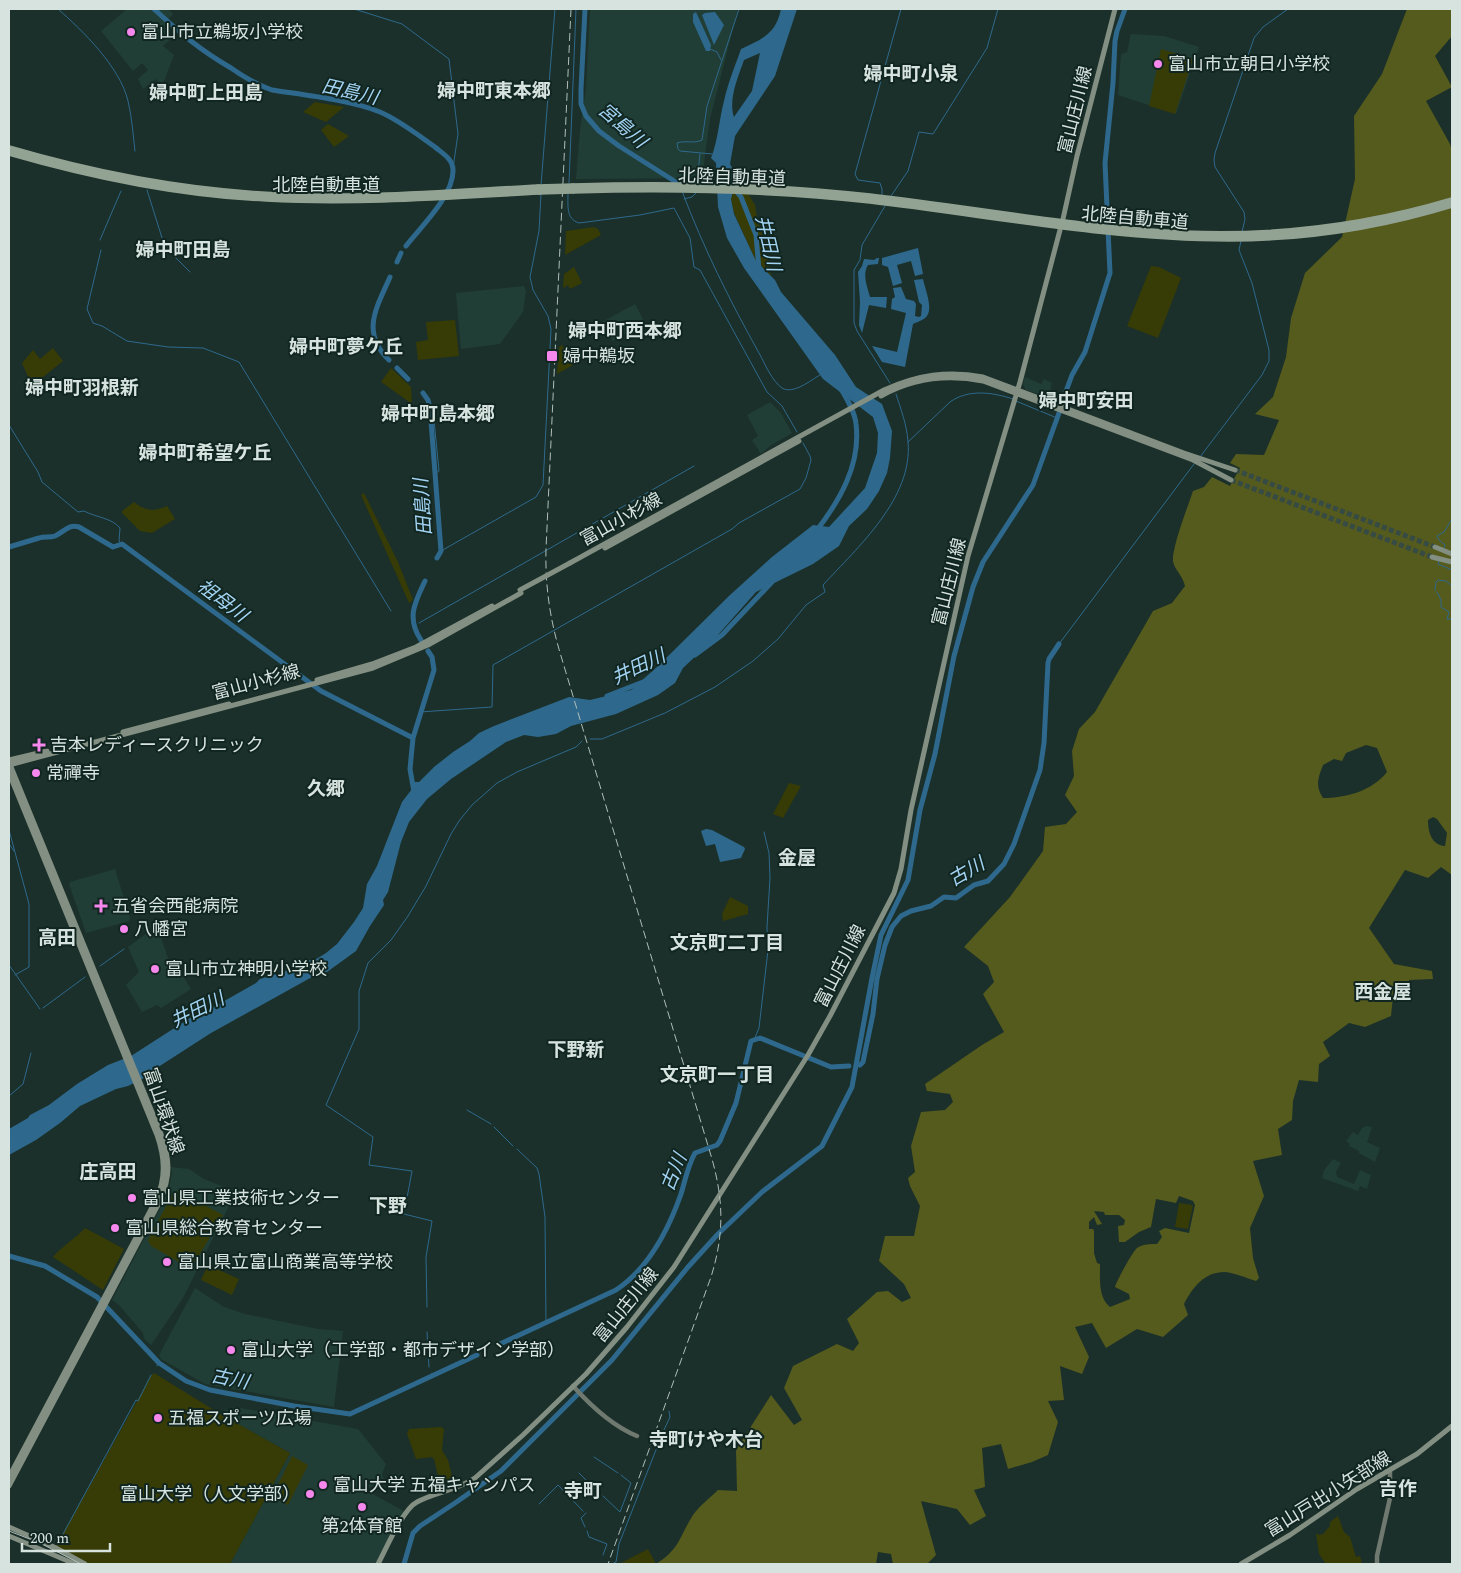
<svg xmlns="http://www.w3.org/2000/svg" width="1461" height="1573" font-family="Spectral,'Noto Sans JP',serif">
<rect width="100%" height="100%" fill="#1b302a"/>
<path fill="#213e36" d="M127,9H168L173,14L165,23L170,27L166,31L173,37L163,46L174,55L162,86L156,79L143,89L138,79L148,70L142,63L133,71L101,31Z
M590,9H738L710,119L702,178L576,179L580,130L586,89Z
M1131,34L1164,36L1199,47L1176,114L1118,95L1121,54L1127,52Z
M524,286L526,291L523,312L500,344L461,349L456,293Z
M635,304L645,323L613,341L602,322Z
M1025,377L1041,384L1044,379L1052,383L1050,389L1061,393L1058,401L1026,390L1023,385Z
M770,402L781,413L792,433L770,446L761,454L752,440L758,436L747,415Z
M115,869L130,918L129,921L86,933L69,884L70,882Z
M157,926L171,967L174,971L178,968L191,989L161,1008L157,1005L142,1012L126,985L139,972L128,947Z
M1367,1126L1372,1127L1367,1142L1380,1148L1375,1162L1359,1153V1151L1349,1146L1350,1144L1346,1141L1353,1132L1358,1135L1362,1128Z
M1333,1159L1341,1163L1336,1172L1337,1177L1354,1184L1360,1170L1371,1175L1367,1189L1360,1186L1358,1191L1322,1178L1324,1170Z
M171,1167L189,1169L204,1179L236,1192L183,1298L151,1345L144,1339L143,1333L119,1305L112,1300L162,1205L169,1188L172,1173Z
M195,1288L224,1307L245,1314L318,1329L343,1331L334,1407L205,1384L161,1359L159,1355Z
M235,1407L358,1429L386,1464L382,1474L384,1479L365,1490L404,1511L376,1564H230L290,1453L222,1415L223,1411Z"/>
<path fill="#373b05" d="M1161,49L1193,59L1175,114L1149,106Z
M315,102L344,107L326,122L303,112Z
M328,124L349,136L334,147L321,130Z
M730,164L755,205L757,218L768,251L771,276L756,261L734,213L731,199Z
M594,227L598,229L601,235L565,255L566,231Z
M1151,266L1159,267L1181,278L1158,338L1127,326Z
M574,267L582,283L570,289L568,285L563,288L564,274Z
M455,320L459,356L418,360L416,342L428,340L426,322Z
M562,345L573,365L557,374L559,347Z
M53,348L63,361L32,386L22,363L33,350L40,359Z
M391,368L411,387L412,404L381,382Z
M364,493L398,562L413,600L409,603L361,495Z
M134,502C145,511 154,512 167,506L175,519L152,533L140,531L122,513V511Z
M789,783L801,786L783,818L773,814Z
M730,897L748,906V914L723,921L722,914Z
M178,1191L223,1215L197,1259L189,1265L183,1264L151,1246L148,1240L173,1193Z
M1179,1203L1193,1205L1188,1229L1175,1227Z
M85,1228L124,1249L103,1290L53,1257C62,1246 75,1239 85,1228Z
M208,1265L239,1279L232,1295L201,1280Z
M154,1373L222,1415L290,1453L230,1564H88L56,1546L151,1376Z
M441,1427L444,1429L442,1450L448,1460L453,1480L442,1485L440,1484L434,1459L432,1457L416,1459L407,1434L409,1429Z
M292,1456L308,1465L288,1505L272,1497Z
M1338,1516L1344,1532L1350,1537L1356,1557L1360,1556L1362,1564H1326L1319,1554L1316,1533L1319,1535L1323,1534L1330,1526V1522Z
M648,1549L656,1564H619Z"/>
<path fill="#555a1d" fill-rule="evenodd" d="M1407,9H1452V36L1435,56L1452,87L1426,101L1450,144L1452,151V691L1451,696L1452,707V875L1441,867L1428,878L1405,870L1369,928L1394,964L1432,971L1433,979L1409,980V996L1393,997L1391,1016L1365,1027L1349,1023L1323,1042L1330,1056L1319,1064L1318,1082L1299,1080L1293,1101L1292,1120L1278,1129L1282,1155L1253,1161L1264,1196L1250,1228L1253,1258L1259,1278L1256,1281C1246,1278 1235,1273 1225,1272C1204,1272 1193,1287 1184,1304L1188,1315L1163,1337L1137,1329L1106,1348L1092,1323L1075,1327L1089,1357L1082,1374L1060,1366L1064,1400L1048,1401L1058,1422L1048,1455L1032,1462L1008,1469L1001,1444L982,1448L985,1487L974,1490L986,1516L970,1525L957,1509L921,1501L936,1555L927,1564H893L891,1554L878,1552L876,1564H656C680,1549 679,1537 693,1515C699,1506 710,1498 718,1490L737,1491L736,1450L771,1395L794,1425L802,1420L784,1388L793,1366L837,1344L853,1351L859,1343L847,1319L877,1292L888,1291L902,1302L911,1298L904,1284L879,1261L885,1236H914L920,1206L910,1186L908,1178L915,1172L911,1146L921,1112L945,1110L953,1102L950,1094L927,1091L925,1084L982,1045L1004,1032L983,994L994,982L988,966L964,947L1010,897L1043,851L1045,827L1066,824L1077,812L1065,795L1074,776L1072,751L1079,729L1095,712L1153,611L1172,603L1185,586C1183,576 1174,569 1173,561C1172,547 1188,506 1193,491L1204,487L1212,477L1230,486L1240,468L1230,463L1236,454L1264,455L1279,420L1255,414L1273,397L1286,357L1291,318L1305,273L1342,237L1355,179L1354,116L1382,74ZM1366,745L1377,748L1387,772C1372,791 1346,798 1323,798C1315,786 1318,778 1323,765L1334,759L1342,761L1346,753ZM1433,817L1437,819L1447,833L1445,846C1431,845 1428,831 1428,820ZM1179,1196L1193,1201L1195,1205L1189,1233L1165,1228L1159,1231L1162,1237L1157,1244C1151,1244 1142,1244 1137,1248C1133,1251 1116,1282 1115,1287L1129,1294L1130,1299L1110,1307C1098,1298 1100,1278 1100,1264L1097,1263L1094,1253V1231L1093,1229H1089V1222L1094,1217L1097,1225L1102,1224L1094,1211L1104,1212L1105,1215H1119L1125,1220L1124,1225L1118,1226L1119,1242H1125L1139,1232L1151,1227L1156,1199L1176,1203Z"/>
<path fill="#2e698d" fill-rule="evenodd" d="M781,9H797L775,76L735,136L730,164L737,177L731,199L734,214L756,261L775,280L781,292L835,355L856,387L882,404L892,431L890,458L887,473L879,491L867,509L849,526L839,546L813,564L756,592L717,636L683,668L675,683L658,695L616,714L571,726L556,734L538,737L524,735L506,742L451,779L427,799L409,822L401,842L388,892L383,900L384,905L370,926L356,951L327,972H321L211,1033L152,1071L150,1075L128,1086L116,1089L80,1106L60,1123L36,1140L9,1155V1129L28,1118L30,1115L49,1105L77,1084L108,1065L131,1056L190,1018L212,1008L256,983L260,979L296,968L310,960L313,961L326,953L337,944L354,922L363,908L367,884L377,866L402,802L412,789L413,782H419L434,767L453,752L470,741L479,733L494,726L569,697L590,700L631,690L657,667L730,595L772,557L813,525L829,527L865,488L877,453L878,433L873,417L823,379L744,268L727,238L718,207L716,163L711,158C718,141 719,120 724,101C728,83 735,66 741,49C762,39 776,34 781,9ZM760,53L752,91L734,117C728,100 738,77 744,60Z
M696,12L711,45L710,51H706L693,22V14Z
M715,12L724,25L714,45L702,15L705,13Z
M918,248L923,274L915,276L911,261L897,265L902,283L893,286L888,267L882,265V258Z
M877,258H879L878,264L868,265C862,275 867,286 870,297H887L886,308L869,305L862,333L859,325L860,302L858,272L862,266L864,259L874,260Z
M923,279C925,289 933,307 927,316C924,320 917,322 913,324L905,367L882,362L872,346L897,352L906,313L891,309L892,299L895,297L893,288L901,287L906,299L914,301L916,304L915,316L919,317L921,316L922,305L919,302L914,280Z
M706,829L712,830L744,847L745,849L741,858L720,862L715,844L706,846L701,831Z"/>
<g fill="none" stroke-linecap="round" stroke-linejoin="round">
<path stroke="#2e698d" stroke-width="1" d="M58,9C83,31 120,67 128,101C132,117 133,135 135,151
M354,9L402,24L449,59L458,134L453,168
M710,49L717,52L721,60
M712,154L680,151L678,149L677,143C685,140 694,144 702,140L707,106L739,9
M697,182L700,154
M569,183L576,9
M541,185L555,9
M147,190L163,241L175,257L190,272
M682,191C703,247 730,301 759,353C765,364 772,381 782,388C793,395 811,380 820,375
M568,194C568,206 566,219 579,223L640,215L674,208L690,238L694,267L700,270L767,392L782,406L797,432
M882,196V189L880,183L858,180L855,174L901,9
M891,196L908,171L919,132L933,134L987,48L998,9
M684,199L692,197L696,193
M885,206L862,245L860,260L854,270V323L857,331L890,383
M1242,232L1245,219L1244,212L1215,167L1214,160L1215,153L1254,38L1263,27L1288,9
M100,240L121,191
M101,250L87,309L93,323L102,326L127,341L168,347L203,348L239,362L391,611
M1016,401L1057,418
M430,408L433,410L439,471L435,474
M9,425L38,472L42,482L78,512L84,511C95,517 112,518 120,528L119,541L122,544
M908,442L950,402C968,389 992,392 1013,399
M1200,457L1262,375L1269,361V350L1252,283L1239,250L1241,241
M1444,548L1445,545L1439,540L1437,536L1444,532L1452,519
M441,551L536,497L543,485L551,329L548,316L533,290L530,277L539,231L541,194
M1439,561L1438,564L1452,570
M1435,590L1436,582L1438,580L1446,581L1452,586
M1437,592L1441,600V607L1449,612L1447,619H1452
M419,623L694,466
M1059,644L1194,464
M420,712L492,707L493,665L732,529L739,523L800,489L806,478L811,460L810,456L803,443
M590,739H602L665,713L715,687L753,661L778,639L806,605L825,592L823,585C858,547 913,498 908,442C907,425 901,410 896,394
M9,830L29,904V967L15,975
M9,844L14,851
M9,965L40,1009
M100,966L124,949
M43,1008L85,977
M754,1040L759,1028L768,950L767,927L770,878L769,853L764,832
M9,1096L23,1084L31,1053
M467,1110L491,1124
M494,1127L513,1146
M517,1149L537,1168L539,1174L545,1217L546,1323
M427,1307L426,1257L432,1221L404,1214L412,1171L369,1165L373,1137L326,1105L359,1029V991L368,963L391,940L408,916L426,886L451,834L459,821L472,805L497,783L517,772L576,747L582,741
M427,1332L429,1367
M157,1366L159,1363
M432,1373L433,1376
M594,1457L618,1473
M579,1473L600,1494
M603,1496L620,1512L631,1483L621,1475
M539,1504L558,1485L583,1511
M585,1527L581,1518L586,1513
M587,1531L589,1537L607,1544L603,1555
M57,1545L136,1400L138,1401L151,1375
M612,1564L616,1562L619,1544L663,1432L670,1417L669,1411"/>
<path stroke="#2e698d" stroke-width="5" d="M154,9C180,33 200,50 231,68C244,77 257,85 272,90C304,95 351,100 380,112C399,120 418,135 435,147C442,153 453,159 453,170C454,195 421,227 406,246
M585,9L581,89V104L586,116L599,131L619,146L679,184
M736,191L741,197L756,235L759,270
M397,262L401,253
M389,360C360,332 377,307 390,277
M397,368L408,379
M423,393L428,400L430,408L441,551L437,558
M1062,402L1072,375L1085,352L1110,273L1105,163L1113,83L1115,41L1117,31L1125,9
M817,530C840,500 861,464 856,424C855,412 847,399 841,389
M9,547C19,544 29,541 39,538C44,536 50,538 55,536C64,532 68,524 79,527L113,547L122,544L321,691L413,738
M421,640C406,618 415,602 425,581
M695,655L722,635L772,582
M607,696L643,682
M414,792L410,769L413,738L434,670L432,657L428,651
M860,1065L863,1062L873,1014L877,979L885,945L892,927L901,916L911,911L931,906L944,897L956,898L974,885L988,881L1004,864L1014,844L1040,770L1044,743L1048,663L1049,659L1059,644
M9,1256L45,1266L97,1297L159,1363L186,1381L210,1390L294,1406L350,1414L477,1355
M500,1344L616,1290C649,1268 668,1231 681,1194C685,1181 688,1165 695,1153L717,1145L720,1141L736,1103L751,1041L760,1038L831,1067L849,1066
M404,1564L413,1533L420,1526L455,1503L501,1471L612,1360L688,1267L718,1234L762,1192L822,1146L852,1087L872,978L881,935L908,880L920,810L935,754L954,656L973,587L983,562L1033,485L1059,413"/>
<path stroke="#374b45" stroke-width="5" stroke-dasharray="5 2.5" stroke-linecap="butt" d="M1235,470L1435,547
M1231,480L1432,557"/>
<path stroke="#6f796f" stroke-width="4.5" d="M573,1386C591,1406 612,1426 637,1436
M1377,1564V1556L1390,1498V1470"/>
<path stroke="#828f82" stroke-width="5" d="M1063,219L1077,156L1115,9
M881,396C913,378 947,374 983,381L1193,460L1231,480
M1435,547L1452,554
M605,548L799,441
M1432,557L1452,562
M570,563L884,390C917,375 948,370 983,377L1184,453L1235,470
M317,680L372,664L416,647L492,606
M123,732L229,704
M9,760L47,751
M9,762L161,1134C170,1160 171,1175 160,1201L9,1486
M9,765L373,668L428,645L521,593
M9,773L157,1135C165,1158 166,1178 156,1200L9,1477
M9,1527L54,1547L85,1564
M9,1536L75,1564
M378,1564C386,1549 403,1509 417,1502C435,1492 458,1490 475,1478L523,1435L586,1374L627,1327L674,1267L808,1055L830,1016L894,893L901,869L911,810L968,556L1020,382L1060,230
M1241,1564L1290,1535L1357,1489L1417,1454L1452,1426"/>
<path stroke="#93a393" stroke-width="5.5" d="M9,148C91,172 176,189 262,194C354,200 446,192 538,187
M9,153C92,177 179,195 266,199C357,204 448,197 539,192
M573,186C672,183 772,185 870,196C975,208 1079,228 1184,233C1275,237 1365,226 1452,200
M573,191C672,188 772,190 870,201C990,215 1108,239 1229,239C1304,239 1380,227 1452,205"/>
<path stroke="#b0beba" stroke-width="1" d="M9,1531L40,1543L81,1564"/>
<path stroke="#b0beba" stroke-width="1" stroke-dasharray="8 4" stroke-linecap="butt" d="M571,9L546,549C545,586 550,620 561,656L712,1159C724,1202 724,1235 711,1277L608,1564"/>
<path stroke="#828f82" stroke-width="5" d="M520,590L570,563"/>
<path stroke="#93a393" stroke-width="5.5" d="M538,187L573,186
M539,192L573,191"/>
</g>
<g fill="#f688ed" stroke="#112620" stroke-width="2">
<circle cx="131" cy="32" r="5"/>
<circle cx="1158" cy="64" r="5"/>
<rect x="546" y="350" width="12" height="12" rx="2.5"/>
<path d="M36.5 737.5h5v5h5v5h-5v5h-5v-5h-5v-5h5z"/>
<circle cx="36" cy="773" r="5"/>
<path d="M98.5 898.5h5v5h5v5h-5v5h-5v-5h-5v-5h5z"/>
<circle cx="124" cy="929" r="5"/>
<circle cx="155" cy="969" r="5"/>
<circle cx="132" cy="1198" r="5"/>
<circle cx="115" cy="1228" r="5"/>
<circle cx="167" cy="1262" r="5"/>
<circle cx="231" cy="1350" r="5"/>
<circle cx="158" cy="1418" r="5"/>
<circle cx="323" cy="1485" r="5"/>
<circle cx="310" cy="1494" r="5"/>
<circle cx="362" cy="1507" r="5"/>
</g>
<g text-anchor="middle" stroke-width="4" stroke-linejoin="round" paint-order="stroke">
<g font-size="18" fill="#d7e3df" stroke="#112620" text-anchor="start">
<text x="141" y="38">富山市立鵜坂小学校</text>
<text x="1168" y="70">富山市立朝日小学校</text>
<text x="563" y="362">婦中鵜坂</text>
<text x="50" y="751">吉本レディースクリニック</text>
<text x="46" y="779">常禪寺</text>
<text x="112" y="912">五省会西能病院</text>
<text x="134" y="935">八幡宮</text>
<text x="165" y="975">富山市立神明小学校</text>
<text x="142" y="1204">富山県工業技術センター</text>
<text x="125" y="1234">富山県総合教育センター</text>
<text x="177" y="1268">富山県立富山商業高等学校</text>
<text x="241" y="1356">富山大学（工学部・都市デザイン学部）</text>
<text x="168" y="1424">五福スポーツ広場</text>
<text x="333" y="1491">富山大学 五福キャンパス</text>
<text x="300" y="1500" text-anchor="end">富山大学（人文学部）</text>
<text x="362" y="1532" text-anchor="middle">第2体育館</text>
</g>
<g font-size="18" fill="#d7e3df" stroke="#112620">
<text transform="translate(1075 110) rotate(-76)" y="6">富山庄川線</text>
<text transform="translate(732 177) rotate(2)" y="6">北陸自動車道</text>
<text x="326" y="191">北陸自動車道</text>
<text transform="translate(1135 218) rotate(5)" y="6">北陸自動車道</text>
<text transform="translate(621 519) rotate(-29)" y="6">富山小杉線</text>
<text transform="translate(949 582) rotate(-76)" y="6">富山庄川線</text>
<text transform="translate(256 682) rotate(-15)" y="6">富山小杉線</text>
<text transform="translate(840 966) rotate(-63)" y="6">富山庄川線</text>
<text transform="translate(164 1111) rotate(71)" y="6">富山環状線</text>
<text transform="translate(626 1305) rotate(-51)" y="6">富山庄川線</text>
<text transform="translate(1328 1494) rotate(-32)" y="6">富山戸出小矢部線</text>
</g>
<g font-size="19" font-weight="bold" fill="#d7e3df" stroke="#112620">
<text x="911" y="80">婦中町小泉</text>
<text x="494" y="97">婦中町東本郷</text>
<text x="206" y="99">婦中町上田島</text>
<text x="183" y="256">婦中町田島</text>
<text x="625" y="337">婦中町西本郷</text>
<text x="346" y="353">婦中町夢ケ丘</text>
<text x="82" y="394">婦中町羽根新</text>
<text x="1086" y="407">婦中町安田</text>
<text x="438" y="420">婦中町島本郷</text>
<text x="205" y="459">婦中町希望ケ丘</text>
<text x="326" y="795">久郷</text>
<text x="797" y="864">金屋</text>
<text x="57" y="944">高田</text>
<text x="727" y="949">文京町二丁目</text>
<text x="1383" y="998">西金屋</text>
<text x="576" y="1056">下野新</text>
<text x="717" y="1081">文京町一丁目</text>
<text x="108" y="1178">庄高田</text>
<text x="388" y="1212">下野</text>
<text x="706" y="1446">寺町けや木台</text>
<text x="1398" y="1495">吉作</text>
<text x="583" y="1497">寺町</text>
</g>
<g font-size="19" font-style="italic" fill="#a2d3f3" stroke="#112620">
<text transform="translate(350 91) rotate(13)" y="7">田島川</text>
<text transform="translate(623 125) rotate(41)" y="7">宮島川</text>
<text transform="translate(769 243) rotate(77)" y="7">井田川</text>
<text transform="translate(422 507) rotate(-94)" y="7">田島川</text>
<text transform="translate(223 600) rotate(37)" y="7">祖母川</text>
<text transform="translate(638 666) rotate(-25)" y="7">井田川</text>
<text transform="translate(966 871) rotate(-30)" y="7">古川</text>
<text transform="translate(197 1009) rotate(-26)" y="7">井田川</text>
<text transform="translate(673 1172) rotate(-68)" y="7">古川</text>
<text transform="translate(230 1378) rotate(12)" y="7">古川</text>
</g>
</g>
<rect width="1461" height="1573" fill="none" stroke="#d7e3df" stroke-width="20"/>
<path d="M22 1543v8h88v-8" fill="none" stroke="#d7e3df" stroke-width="2.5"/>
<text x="30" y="1543" font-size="15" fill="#d7e3df" stroke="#112620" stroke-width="4" paint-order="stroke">200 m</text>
</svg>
